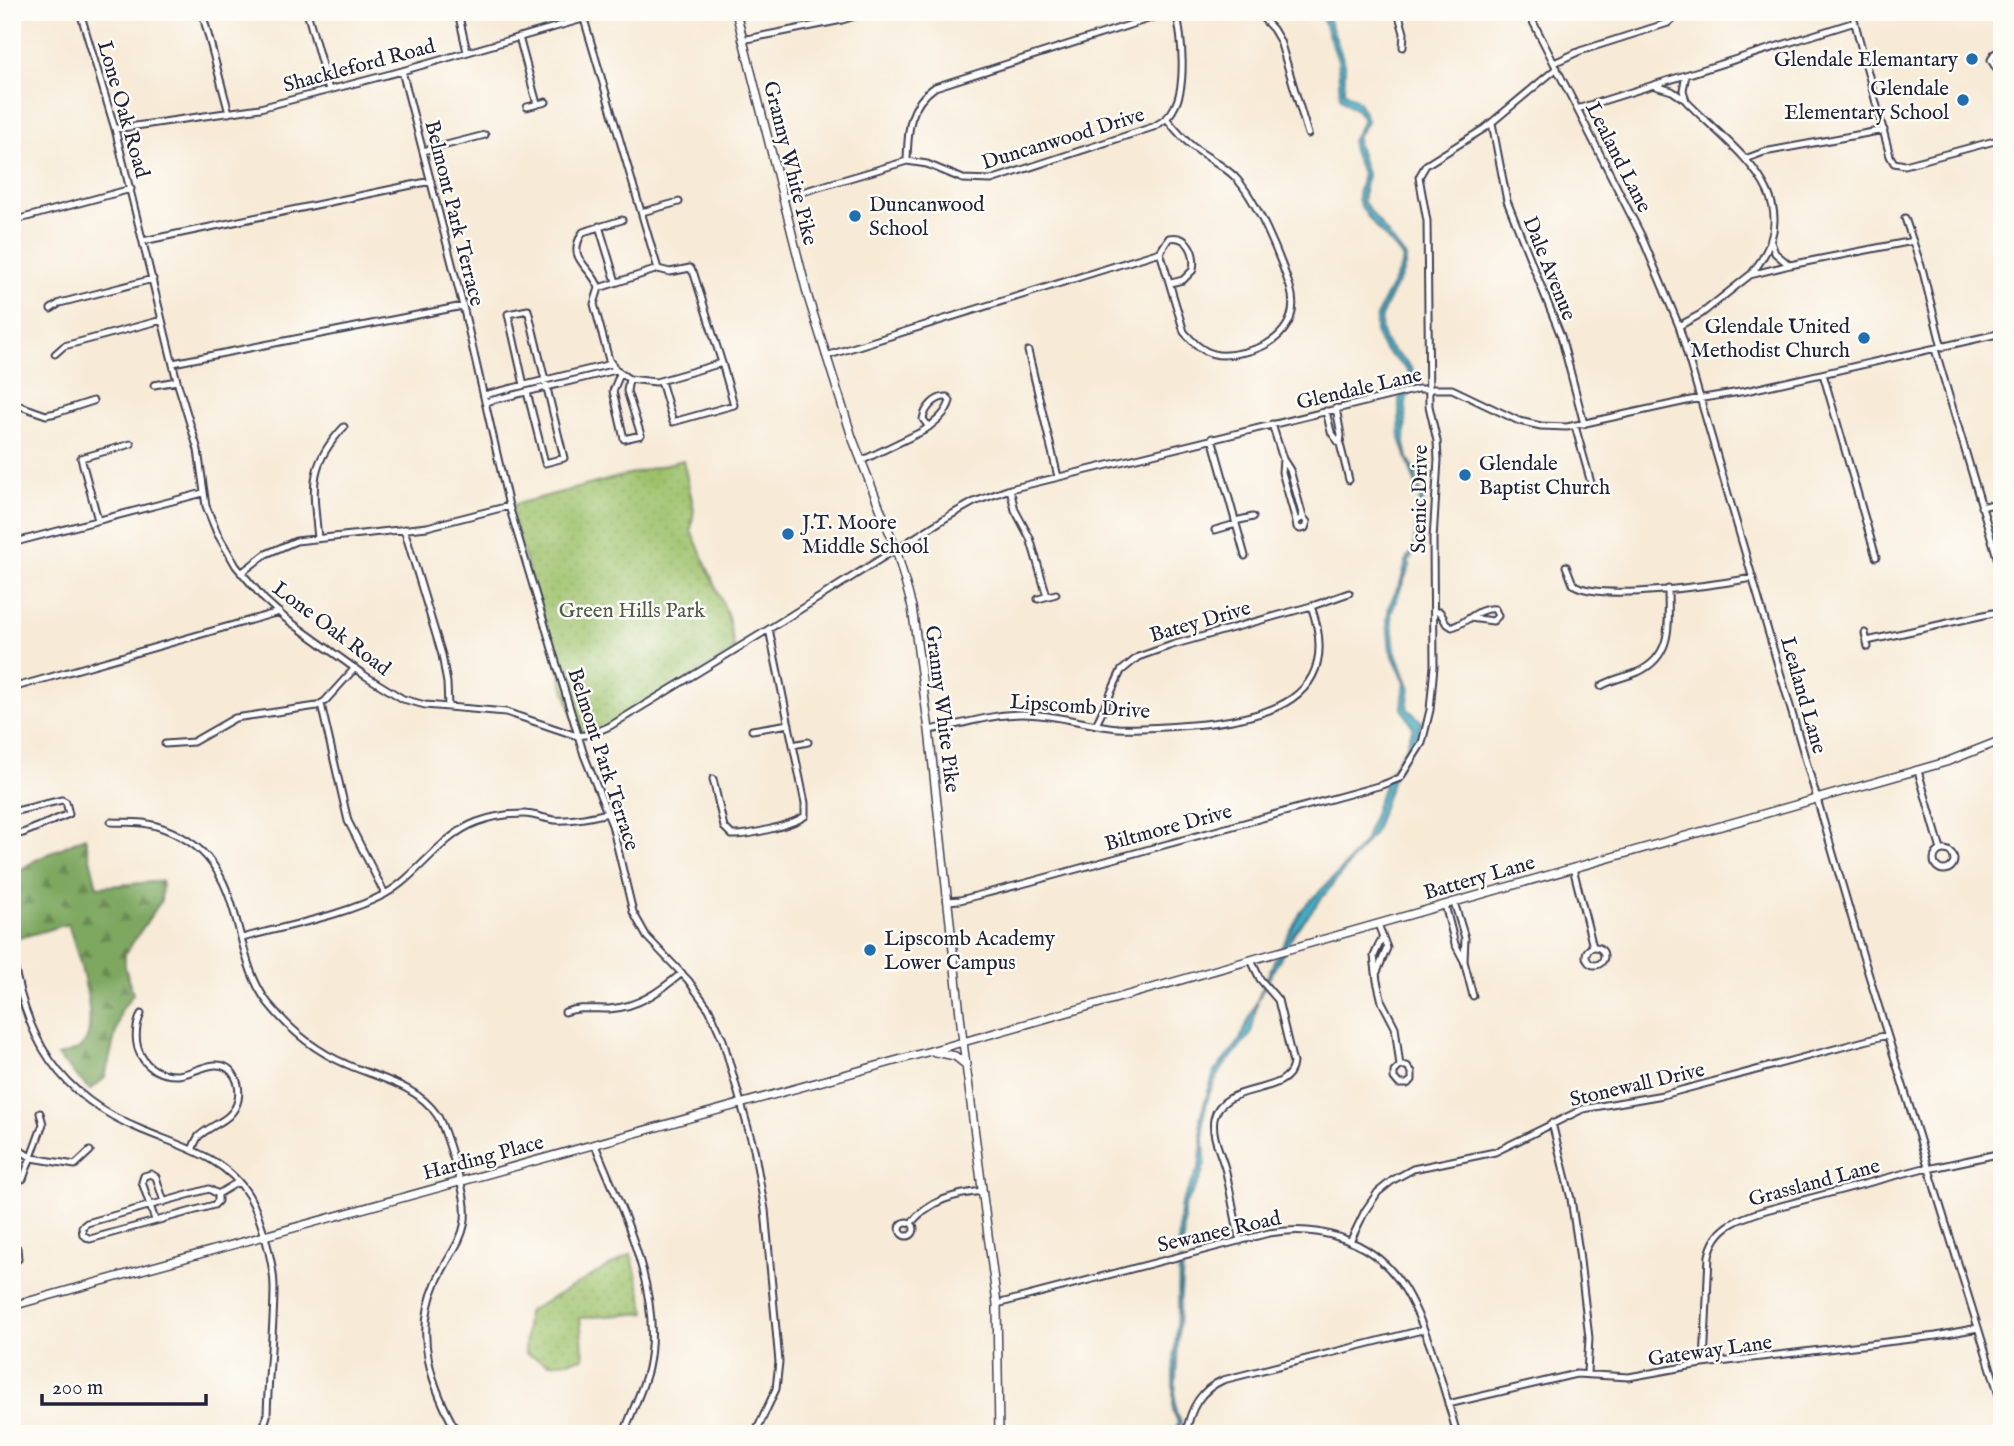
<svg xmlns="http://www.w3.org/2000/svg" width="2014" height="1446" font-family="'IM FELL English',serif">
<defs>
<pattern id="forest-firs" width="22" height="20" patternUnits="userSpaceOnUse" patternTransform="scale(1.75)"><rect width="22" height="20" fill="#7ea860"/><path d="M5 1l3.5 6h-7zM16 11l3.5 6h-7z" fill="#678850"/></pattern>
<pattern id="park-dots" width="8" height="8" patternUnits="userSpaceOnUse" patternTransform="scale(1.75)"><rect width="8" height="8" fill="#9ec26c"/><path d="M2 2h.1M6 6h.1" fill="none" stroke="#88a65e" stroke-width="1.8" stroke-linecap="round"/></pattern>
</defs>
<rect width="100%" height="100%" fill="#fdfcf7"/>
<filter id="ink" filterUnits="userSpaceOnUse"><feTurbulence type="fractalNoise" baseFrequency=".0143" numOctaves="2"/><feDisplacementMap in="SourceGraphic" scale="14" xChannelSelector="R" yChannelSelector="G"/><feConvolveMatrix kernelMatrix="1 2 1 2 8 2 1 2 1" color-interpolation-filters="sRGB"/></filter>
<filter id="wash" filterUnits="userSpaceOnUse"><feTurbulence type="fractalNoise" baseFrequency=".00686" numOctaves="4" result="noise"/><feDisplacementMap in="SourceGraphic" scale="28" xChannelSelector="R" yChannelSelector="G"/><feGaussianBlur stdDeviation="1.57" result="paint"/><feColorMatrix in="noise" values="0 0 0 0 0 0 0 0 0 0 0 0 0 0 0 0 0 1.4 0 .05"/><feComposite in="paint" operator="in"/></filter>
<g filter="url(#wash)">
<rect width="100%" height="100%" fill="#f7ead6"/>
<path fill="url(#forest-firs)" stroke="#50654e" stroke-width="2" d="M85,837L97,887L162,881L161,901L125,954V967L133,994L121,1011L105,1078L90,1090L57,1056C64,1054 76,1052 82,1046C102,1027 76,948 68,924L16,939L12,928V875L36,860Z"/>
<path fill="url(#park-dots)" stroke="#607254" stroke-width="2" d="M683,460L694,509L691,530L727,613L735,650L610,726L579,737L509,506Z
M631,1254L646,1313L580,1318L584,1358L549,1364L525,1353L527,1312Z"/>
<path fill="#42abc2" stroke="#32667e" stroke-width="2" d="M1320,12H1326L1342,56L1345,70L1344,91L1359,102L1366,117L1367,122L1358,135L1357,143L1367,174L1363,201L1406,258C1405,286 1373,307 1383,336C1388,354 1409,357 1414,374L1406,402L1405,443L1408,458L1416,472L1418,486L1424,497L1418,546L1409,561V567L1391,614L1395,651L1410,688L1407,708L1422,722L1415,741L1394,776L1374,833L1294,933L1258,999L1251,1034L1224,1066L1215,1081L1209,1094L1203,1119L1205,1163L1200,1179L1184,1207L1183,1248L1178,1251L1180,1207L1199,1167L1202,1143L1200,1117L1214,1072L1239,1042L1275,959L1303,908L1342,869L1364,842L1387,777L1406,747L1413,727L1402,708L1405,683L1390,649L1387,620L1389,606L1401,581L1407,558L1413,551L1420,498L1400,438L1399,400L1409,373C1403,363 1389,357 1382,346C1362,316 1396,289 1403,260L1400,254C1390,242 1358,210 1358,197C1358,189 1363,183 1362,175C1361,164 1352,155 1352,144C1352,134 1363,128 1362,119C1359,107 1345,106 1340,96L1338,60Z
M1179,1261H1183L1175,1395L1176,1413L1181,1422L1177,1434H1174L1178,1422L1173,1411V1372L1178,1312Z"/>
</g>
<g filter="url(#ink)">
<g fill="none" stroke-linecap="round" stroke-linejoin="round">
<g stroke="#424052" stroke-width="9">
<path id="minor" d="M80,12L115,129L177,381L198,450L206,506L217,533L236,566L264,599L285,618L364,675L403,699L425,705L506,712L577,736L592,734L610,726L769,629L949,516L974,502L1010,489L1418,389H1452L1519,421L1541,426L1567,427L1691,400L1746,391L2002,333
M202,12L229,113
M307,12L329,90
M458,12L467,52
M1257,12L1273,29L1280,41L1308,134
M1398,12L1404,33L1403,47
M1528,12L1641,235L1679,326L1862,953L2002,1405
M1852,12L1890,156L1894,163L1905,165L2002,139
M584,19L658,269
M519,37L537,104
M742,40L842,20L868,12
M2002,49L1994,54L1991,60L2002,78
M1554,63L1580,51L1668,23L1677,15
M402,71L463,306L509,506L584,755L612,825L633,912L647,937L688,980L709,1009L723,1040L754,1149L765,1210L779,1362L776,1389L755,1434
M1686,75L1683,90L1686,101C1734,151 1813,198 1752,273
M1655,86L1672,91L1684,99
M527,107L546,102
M1577,109L1855,22
M1492,123L1507,201L1561,336L1584,424
M115,129L260,108L402,71L607,12
M423,151L485,135
M1745,159L1764,152L1884,130
M907,161C908,131 908,106 935,87L1170,12
M782,198L907,161L927,164L963,179L991,180L1153,127C1162,122 1170,117 1174,108C1187,86 1182,36 1176,12
M642,212L679,202
M1905,218L1923,272L1942,348
M12,221L131,189
M599,226L616,282
M143,241L431,181
M1771,242L1775,253L1788,264
M1160,252L1169,238C1188,234 1196,253 1193,270L1183,280L1171,283
M599,288L658,269L670,272L690,268L694,274L722,363L656,382L629,379L616,370L609,360L594,304L599,288C591,265 565,260 583,232L622,220
M51,309L60,303L153,279
M1679,326L1701,314L1750,275L1790,265L1913,241
M1935,349L2002,574
M1028,351L1058,477
M55,354L64,346L162,320
M826,356L1160,252L1184,332C1192,341 1201,351 1214,354C1223,357 1236,354 1245,352C1277,345 1301,322 1290,287C1280,257 1257,200 1235,177C1223,165 1206,157 1192,146C1182,138 1174,128 1166,118
M173,363L463,306
M620,374L613,391L624,439L641,435L627,391L629,379
M1823,374L1876,557
M661,381L673,422L734,405L722,363
M154,385L177,381
M524,385L508,314L528,310L564,458L545,463L527,392
M484,395L611,364
M485,402L616,370
M12,403L46,415L56,413L93,401
M1326,411L1331,432L1340,444L1341,435L1336,408
M1272,424L1283,459
M1575,426L1591,483
M1212,438L1245,556
M1340,444L1349,480
M861,461L923,431C934,423 946,415 950,401L947,397C936,396 925,408 923,419L929,427
M1010,489L1015,510L1030,538L1047,596
M1981,507L2002,502
M98,520L81,458L131,444
M1235,521L1253,517
M1296,521L1282,472L1283,459L1290,470L1303,517L1307,522L1305,528L1300,529L1297,527L1296,522L1303,517
M404,529L442,655L447,683L448,707
M1215,530L1236,524
M318,538C313,488 307,466 344,427
M12,543L203,493
M1566,566L1573,584C1599,603 1718,584 1753,578
M241,573L266,554L296,541L427,527L509,506
M1038,599L1056,594
M1434,612H1440L1446,623L1452,627C1468,623 1477,607 1495,609L1498,616L1493,621L1470,618
M1865,633L1868,647
M1867,641L2002,611
M1601,686C1612,679 1626,677 1638,672C1674,655 1668,623 1668,589
M12,688L279,612
M321,704L348,821L385,894
M1096,725L1121,671L1138,657L1172,645L1315,605L1349,593
M752,730L789,724
M929,730C961,725 991,714 1023,714C1055,714 1086,725 1118,728C1142,729 1167,727 1192,725C1266,719 1345,700 1311,606
M165,744L193,742L235,718L317,706L325,701L355,668
M793,745L808,742
M1918,771L1941,850
M713,779L724,827L732,835C748,836 792,825 805,816V803L769,629
M12,812L62,800L66,802L69,814L23,833L12,835
M111,822C123,823 137,821 148,824C169,828 193,841 207,857C243,898 236,962 268,1003C289,1029 315,1051 346,1064C377,1078 416,1084 437,1115C445,1127 455,1165 460,1180C475,1234 456,1239 436,1283C413,1335 432,1388 458,1434
M1934 860a10 10 0 1 1 20 0a10 10 0 1 1-20 0Z
M1573,868L1593,947
M947,901L960,900L1026,883L1382,785L1400,778L1422,743L1430,710L1434,666L1433,539L1438,460L1437,441L1429,406L1427,221L1419,177L1426,165L1485,128L1557,68
M1445,905L1455,944L1464,961L1465,938L1454,902
M242,938C286,926 346,915 385,894C419,875 440,836 477,822C491,817 508,814 524,814C534,814 545,819 555,820C573,821 590,817 608,813
M1382,938L1374,956L1377,981L1382,1002L1395,1027L1400,1066L1394,1072V1078L1399,1084H1407L1412,1080V1072L1407,1066H1400
M1586 956a9 9 0 1 1 18 0a9 9 0 1 1-18 0Z
M12,951C24,1037 58,1096 142,1130C180,1146 226,1157 249,1196C261,1217 274,1263 274,1288C274,1330 268,1373 267,1416L261,1434
M1464,961L1473,996
M1377,972L1387,948L1378,924
M565,1012C579,1007 593,1009 609,1009C639,1007 660,991 682,973
M141,1014C128,1043 142,1076 178,1075C190,1074 202,1066 215,1065C234,1064 241,1084 238,1100C233,1121 213,1123 199,1136C196,1139 194,1146 192,1150
M1552,1123L1571,1199L1579,1252L1589,1338L1587,1373
M12,1145L32,1158L75,1165L90,1151
M595,1145C622,1210 664,1295 648,1368C643,1390 631,1412 624,1434
M1928,1169L2002,1153
M23,1179L43,1124L40,1113
M218,1194L209,1189L87,1223L82,1227L83,1235L90,1239L214,1205L218,1201V1194L238,1182
M155,1220L142,1182L144,1176L151,1174L156,1177L164,1202
M900 1229a7 7 0 1 1 14 0a7 7 0 1 1-14 0Z
M911,1223C930,1200 955,1194 983,1191
M1240,1241C1235,1218 1231,1195 1226,1172C1222,1155 1211,1137 1214,1119C1222,1080 1290,1098 1293,1063L1278,1000L1260,979L1251,960
M1350,1242L1365,1211L1378,1192L1393,1180L1413,1169L1495,1152L1583,1109L1663,1095L1887,1035
M12,1246L17,1248L18,1259L12,1261
M997,1304L1269,1233C1317,1224 1368,1239 1398,1279C1425,1316 1444,1389 1457,1434
M1704,1364L1709,1256C1715,1226 1740,1218 1766,1210L1928,1167
M1448,1404L1576,1374L1629,1377L1695,1365L1936,1336L1978,1328
M1186,1434C1190,1409 1200,1390 1223,1380L1422,1330"/>
</g>
<g stroke="#424052" stroke-width="10">
<path id="major" d="M736,12L808,297L852,437L896,549L912,607L929,730L963,1042L997,1304L999,1434
M935,1052L955,1056L965,1064
M12,1306L963,1042L1946,762L2002,740"/>
</g>
<use href="#minor" stroke="#fff" stroke-width="5"/>
<use href="#major" stroke="#fff" stroke-width="7"/>
</g>
</g>
<g fill="#1f6fb2" stroke="#fdfcf7" stroke-width="2.5">
<circle cx="1972" cy="59" r="7"/>
<circle cx="1963" cy="100" r="7"/>
<circle cx="855" cy="216" r="7"/>
<circle cx="1864" cy="338" r="7"/>
<circle cx="1465" cy="475" r="7"/>
<circle cx="788" cy="534" r="7"/>
<circle cx="870" cy="950" r="7"/>
</g>
<g text-anchor="middle" stroke-width="5" stroke-linejoin="round" paint-order="stroke">
<g font-size="21" fill="#22223b" stroke="#fdfcf7" text-anchor="start">
<text x="1958" y="66" text-anchor="end">Glendale Elemantary</text>
<text x="1949" y="95" text-anchor="end">Glendale<tspan x="1949" dy="24">Elementary School</tspan></text>
<text x="869" y="211">Duncanwood<tspan x="869" dy="24">School</tspan></text>
<text x="1850" y="333" text-anchor="end">Glendale United<tspan x="1850" dy="24">Methodist Church</tspan></text>
<text x="1479" y="470">Glendale<tspan x="1479" dy="24">Baptist Church</tspan></text>
<text x="802" y="529">J.T. Moore<tspan x="802" dy="24">Middle School</tspan></text>
<text x="884" y="945">Lipscomb Academy<tspan x="884" dy="24">Lower Campus</tspan></text>
</g>
<g font-size="21" fill="#22223b" stroke="#fdfcf7">
<text transform="translate(359 65) rotate(-15)" y="7">Shackleford Road</text>
<text transform="translate(124 109) rotate(74)" y="7">Lone Oak Road</text>
<text transform="translate(1063 138) rotate(-17)" y="7">Duncanwood Drive</text>
<text transform="translate(1619 157) rotate(63)" y="7">Lealand Lane</text>
<text transform="translate(791 163) rotate(76)" y="7">Granny White Pike</text>
<text transform="translate(455 213) rotate(76)" y="7">Belmont Park Terrace</text>
<text transform="translate(1550 268) rotate(68)" y="7">Dale Avenue</text>
<text transform="translate(1359 388) rotate(-13)" y="7">Glendale Lane</text>
<text transform="translate(1419 499) rotate(-89)" y="7">Scenic Drive</text>
<text transform="translate(1200 621) rotate(-16)" y="7">Batey Drive</text>
<text transform="translate(332 628) rotate(37)" y="7">Lone Oak Road</text>
<text transform="translate(1804 695) rotate(74)" y="7">Lealand Lane</text>
<text transform="translate(1080 706) rotate(4)" y="7">Lipscomb Drive</text>
<text transform="translate(943 709) rotate(83)" y="7">Granny White Pike</text>
<text transform="translate(604 759) rotate(72)" y="7">Belmont Park Terrace</text>
<text transform="translate(1168 827) rotate(-15)" y="7">Biltmore Drive</text>
<text transform="translate(1479 877) rotate(-16)" y="7">Battery Lane</text>
<text transform="translate(1637 1084) rotate(-13)" y="7">Stonewall Drive</text>
<text transform="translate(483 1157) rotate(-15)" y="7">Harding Place</text>
<text transform="translate(1814 1182) rotate(-15)" y="7">Grassland Lane</text>
<text transform="translate(1219 1231) rotate(-13)" y="7">Sewanee Road</text>
<text transform="translate(1710 1350) rotate(-8)" y="7">Gateway Lane</text>
</g>
<g font-size="21" fill="#4d5a4c" stroke="#fdfcf7">
<text x="632" y="617">Green Hills Park</text>
</g>
</g>
<rect width="2014" height="1446" fill="none" stroke="#fdfcf7" stroke-width="42"/>
<path d="M42 1394v10h164v-10" fill="none" stroke="#22223b" stroke-width="3.5"/>
<text x="52" y="1394" font-size="21" fill="#22223b" stroke="#fdfcf7" stroke-width="5" paint-order="stroke">200 m</text>
</svg>
